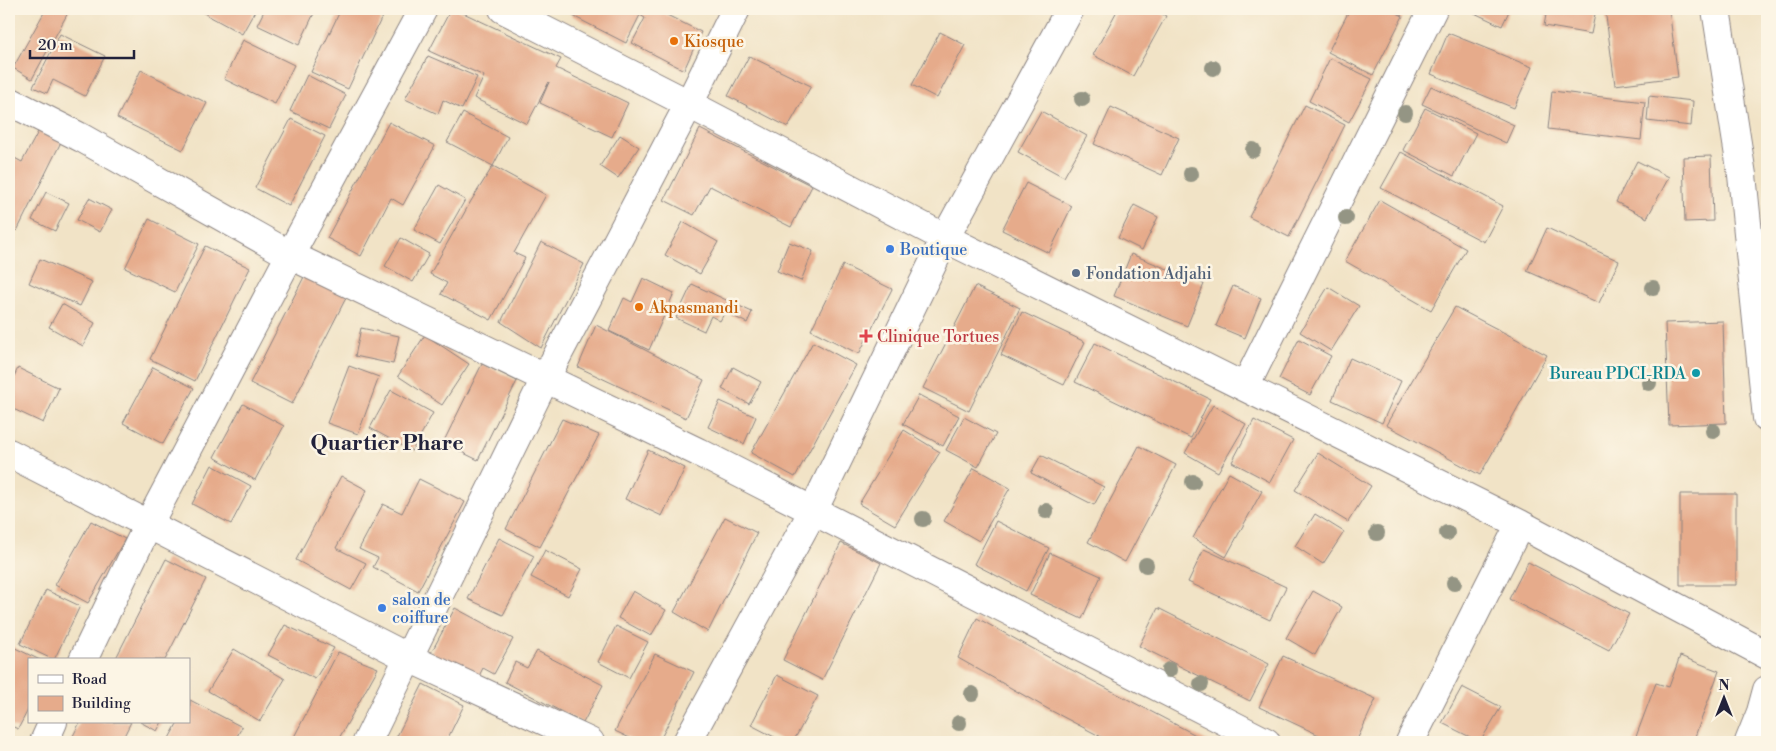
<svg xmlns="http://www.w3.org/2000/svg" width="1776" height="751" font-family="'Libre Bodoni',serif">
<rect width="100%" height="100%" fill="#fcf5e5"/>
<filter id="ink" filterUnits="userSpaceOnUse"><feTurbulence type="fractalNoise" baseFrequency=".02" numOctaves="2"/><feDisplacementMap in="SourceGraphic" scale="10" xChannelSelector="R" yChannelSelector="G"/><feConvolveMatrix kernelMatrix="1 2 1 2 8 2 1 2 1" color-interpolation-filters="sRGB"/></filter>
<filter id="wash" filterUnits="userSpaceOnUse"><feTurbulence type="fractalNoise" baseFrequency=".0096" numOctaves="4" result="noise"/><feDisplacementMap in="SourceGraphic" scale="20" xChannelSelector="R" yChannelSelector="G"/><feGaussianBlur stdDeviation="1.12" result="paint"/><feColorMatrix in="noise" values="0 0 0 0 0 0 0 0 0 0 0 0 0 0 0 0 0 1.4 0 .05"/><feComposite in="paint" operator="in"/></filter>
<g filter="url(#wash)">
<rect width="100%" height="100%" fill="#f1e3c6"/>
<g id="blocks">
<path fill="#e6ab8b" d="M46,9H70L32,79L13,68Z
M196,9H256L242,34Z
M265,9H316L299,45L257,25Z
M341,9H364L382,17L348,89L311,72Z
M451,9H455L561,59L556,68L628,103L612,137L540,103L549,82L527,124L474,98L484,76L429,51Z
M575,9H668L665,14L701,32L684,70L632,43L645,18L640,15L626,43L571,15Z
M1118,9H1153L1166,16L1133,76L1093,55Z
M1350,9H1389L1403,16L1373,75L1328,52Z
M1466,9H1510L1502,26Z
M1547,9H1596L1591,34L1544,26Z
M1605,9H1669L1678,77L1615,85Z
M940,32L965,45L937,98L912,85Z
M1448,33L1532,67L1514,108L1431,74Z
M60,34L105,56L85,96L53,80L47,93L33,87Z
M243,40L294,65L275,104L224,79Z
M428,56L477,77L462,109L443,100L438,114L405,99Z
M749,56L811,86L788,127L728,96Z
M1330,58L1372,79L1349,122L1309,101Z
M141,70L207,103L183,150L117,118Z
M307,75L346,95L329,129L290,111Z
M1431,86L1514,125L1506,143L1422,104Z
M1552,91L1645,102L1641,140L1548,129Z
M1649,96L1693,101L1691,126L1647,121Z
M1305,105L1345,125L1289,237L1249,217Z
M1111,107L1179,138L1162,175L1094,144Z
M1425,108L1476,133L1454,176L1403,150Z
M1041,111L1087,136L1064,177L1018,152Z
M463,113L508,137L493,166L447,142Z
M291,119L325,136L289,206L255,188Z
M389,122L435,146L403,205L391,198L361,256L327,238Z
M700,129L812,186L791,227L710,186L694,215L664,200Z
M39,130L61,142L17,231L9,227V195L15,183L9,180V155L22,162Z
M620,135L639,147L618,178L600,166Z
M1401,152L1503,206L1484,242L1381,188Z
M1711,156L1713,221L1685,222L1683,157Z
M1637,161L1669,177L1647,218L1616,202Z
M493,166L546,195L514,253L525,258L491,320L441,294L447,283L430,274L471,201Z
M1026,183L1072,206L1049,253L1002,230Z
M439,185L465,200L440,244L414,230Z
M46,192L69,203L55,231L32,220Z
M89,198L112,210L100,232L77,220Z
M1380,200L1466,249L1431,310L1345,261Z
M1134,205L1158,217L1142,250L1118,238Z
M149,219L199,244L175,292L125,268Z
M683,222L718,242L700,274L665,255Z
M1547,228L1619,261L1599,303L1527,271Z
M401,238L429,254L413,282L385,266Z
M541,242L584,264L541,348L501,322Z
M789,242L813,251L801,281L777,271Z
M205,246L250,268L195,381L150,359Z
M1131,254L1204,284L1187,326L1114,296Z
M40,259L92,282L80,306L29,283Z
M843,265L892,289L859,354L811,330Z
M306,273L348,294L292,404L250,383Z
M643,278L674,293L649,350L609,331L624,298L632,302Z
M692,284L752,312L747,323L725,312L720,321L711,316L704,331L676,318Z
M975,286L1020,308L969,411L923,388Z
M1233,286L1261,298L1245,338L1216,326Z
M1328,287L1359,306L1331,351L1300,332Z
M62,304L95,323L83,346L49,327Z
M1455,307L1547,355L1480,475L1386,425Z
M1022,312L1085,342L1064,385L1001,355Z
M1723,321L1726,423L1669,425L1665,323Z
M596,325L704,380L686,418L578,367Z
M361,328L399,336L393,364L355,356Z
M425,335L469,364L442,405L398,376Z
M1299,339L1331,356L1310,395L1279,379Z
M813,342L856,365L795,477L751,453Z
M1095,343L1210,399L1191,438L1075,382Z
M1350,358L1401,381L1382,423L1332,400Z
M482,364L517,381L478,460L443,443Z
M349,366L379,377L358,434L327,423Z
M153,367L194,388L163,444L123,423Z
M733,367L761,382L749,404L722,389Z
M18,368L59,388L43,423L9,407V387Z
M391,390L433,413L412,451L370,428Z
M919,395L959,416L943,446L903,424Z
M720,401L756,417L744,444L708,427Z
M243,404L284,426L255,480L214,457Z
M1213,405L1246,424L1218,472L1185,453Z
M964,417L996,434L978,467L946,450Z
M562,419L599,435L540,547L506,529Z
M1254,420L1293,440L1270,482L1232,462Z
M904,430L940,452L895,525L859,504Z
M1139,446L1176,465L1125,562L1088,542Z
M648,450L685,468L662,516L625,499Z
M1318,453L1371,486L1348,522L1295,490Z
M1041,455L1104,487L1094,505L1031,473Z
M212,465L251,486L231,524L192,504Z
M974,468L1010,488L979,541L944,521Z
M1229,473L1262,491L1226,557L1193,538Z
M341,476L367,490L336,548L366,563L351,590L296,560Z
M419,479L465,502L418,591L373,567L378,558L359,549L383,504L402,513Z
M1680,494H1736V585H1680Z
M1315,514L1344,532L1323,564L1295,546Z
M725,517L757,533L708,632L674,612Z
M91,521L125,539L88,603L55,585Z
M996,521L1049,548L1026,591L974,564Z
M499,538L534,556L503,615L468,599Z
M841,543L881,563L822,680L783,660Z
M1204,549L1286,587L1270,620L1188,582Z
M545,550L582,569L568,596L531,577Z
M1050,553L1101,576L1082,619L1030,595Z
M166,559L206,579L165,660H115Z
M1528,562L1629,614L1609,650L1509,599Z
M46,590L80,606L54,660L20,644Z
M633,591L666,610L651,636L618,618Z
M1313,591L1342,607L1315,655L1286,638Z
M455,608L513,639L494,674L483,668L478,678L431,653Z
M1158,608L1269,664L1250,701L1139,646Z
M977,618L1070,669L1209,742H1111L1048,709L958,658Z
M285,625L334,648L315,679L268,655Z
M616,626L648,642L629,678L598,662Z
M11,646L40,660H29V708L18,729L9,725V649Z
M234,649L285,679L260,721L208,691Z
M537,651L603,685L583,723L505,682L515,662L527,668Z
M338,652L378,668L337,742H303L294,737Z
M655,654L694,672L659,742H638L615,731Z
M1283,656L1376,699L1356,742H1334L1259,707Z
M1680,656L1719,671L1693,742H1634L1656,683L1669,687Z
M777,675L818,696L793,742H784L751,725Z
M423,684L464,705L446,742H394Z
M1462,687L1501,707L1480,742L1442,723Z
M190,700L242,727L234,742H167L178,722H189Z
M80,722H131L121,742H70Z
M140,722H162L157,731Z"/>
</g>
</g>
<g filter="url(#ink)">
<use href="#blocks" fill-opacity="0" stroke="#8a8280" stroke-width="1"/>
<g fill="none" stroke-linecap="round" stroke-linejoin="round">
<g stroke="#8a8280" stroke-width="30">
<path id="street" d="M503,9L689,104L945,238L1520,524L1767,655
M1716,9L1742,175L1767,418
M9,101L82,138L290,255L698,452L1266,742
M1245,387L1433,9
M9,453L409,658L590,742
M83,660L148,525L290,255L423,9
M44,742L53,722
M367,742L545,379L689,104L736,9
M687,742L813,511L945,238L1070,9
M1410,742L1520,524
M1749,742L1761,712L1767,690"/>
</g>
<use href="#street" stroke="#fff" stroke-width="28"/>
</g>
<g fill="#949584">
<circle cx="1213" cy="68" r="8"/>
<circle cx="1082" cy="99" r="8"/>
<circle cx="1405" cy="113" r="8"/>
<circle cx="1253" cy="150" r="8"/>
<circle cx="1191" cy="174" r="8"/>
<circle cx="1346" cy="218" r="8"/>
<circle cx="1653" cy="288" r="8"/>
<circle cx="1649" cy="383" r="8"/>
<circle cx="1713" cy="431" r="8"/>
<circle cx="1193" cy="482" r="8"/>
<circle cx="1046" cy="511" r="8"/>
<circle cx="923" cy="519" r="8"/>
<circle cx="1377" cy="533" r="8"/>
<circle cx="1447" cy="533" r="8"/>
<circle cx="1146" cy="565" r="8"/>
<circle cx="1454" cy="583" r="8"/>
<circle cx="1169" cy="670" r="8"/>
<circle cx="1201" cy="684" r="8"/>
<circle cx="972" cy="694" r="8"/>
<circle cx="959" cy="723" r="8"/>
</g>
</g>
<g fill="#e8710a" stroke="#fcf5e5" stroke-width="2">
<circle cx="674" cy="41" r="5"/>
<circle cx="639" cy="307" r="5"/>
</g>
<g fill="#3f7fe0" stroke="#fcf5e5" stroke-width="2">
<circle cx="890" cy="249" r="5"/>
<circle cx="382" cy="608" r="5"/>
</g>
<circle fill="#5c6f8a" stroke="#fcf5e5" stroke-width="2" cx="1076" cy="273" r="5"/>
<path fill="#e0444e" stroke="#fcf5e5" stroke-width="2" d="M863.5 328.5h5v5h5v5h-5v5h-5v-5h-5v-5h5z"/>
<circle fill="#0f9aa8" stroke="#fcf5e5" stroke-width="2" cx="1696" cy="373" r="5"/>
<g text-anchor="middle" stroke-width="5" stroke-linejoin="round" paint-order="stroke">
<g font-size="16" fill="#c56008" stroke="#fcf5e5" text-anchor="start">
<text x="684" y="47">Kiosque</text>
<text x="649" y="313">Akpasmandi</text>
</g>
<g font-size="16" fill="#366cbe" stroke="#fcf5e5" text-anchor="start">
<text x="900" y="255">Boutique</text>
<text x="392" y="605">salon de<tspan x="392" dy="18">coiffure</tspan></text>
</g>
<g font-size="16" fill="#4e5e75" stroke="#fcf5e5" text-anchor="start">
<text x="1086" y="279">Fondation Adjahi</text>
</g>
<g font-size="16" fill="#be3a42" stroke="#fcf5e5" text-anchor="start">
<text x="877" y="342">Clinique Tortues</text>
</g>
<g font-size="16" fill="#0d838f" stroke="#fcf5e5" text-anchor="end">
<text x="1686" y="379">Bureau PDCI-RDA</text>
</g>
<g font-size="21" font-weight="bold" fill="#22223b" stroke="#fcf5e5">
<text x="387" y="450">Quartier Phare</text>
</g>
</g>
<rect width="1776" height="751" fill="none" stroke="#fcf5e5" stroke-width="30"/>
<rect x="28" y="658" width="162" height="65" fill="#fcf5e5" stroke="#a5a1a1"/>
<rect x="38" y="675" width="25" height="8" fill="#ffffff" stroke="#a5a1a1"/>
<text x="72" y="684" font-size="15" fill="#22223b">Road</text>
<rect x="38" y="696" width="25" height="15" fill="#e6ab8b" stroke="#a5a1a1"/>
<text x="72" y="708" font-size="15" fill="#22223b">Building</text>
<g transform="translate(1724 698)" stroke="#fcf5e5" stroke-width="4" paint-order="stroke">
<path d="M0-4L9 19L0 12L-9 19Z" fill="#22223b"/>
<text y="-8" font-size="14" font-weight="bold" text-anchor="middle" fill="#22223b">N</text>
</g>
<path d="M30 50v8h104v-8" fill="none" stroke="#22223b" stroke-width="2.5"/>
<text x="38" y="50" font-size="15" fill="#22223b" stroke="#fcf5e5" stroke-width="4" paint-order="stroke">20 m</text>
</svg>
